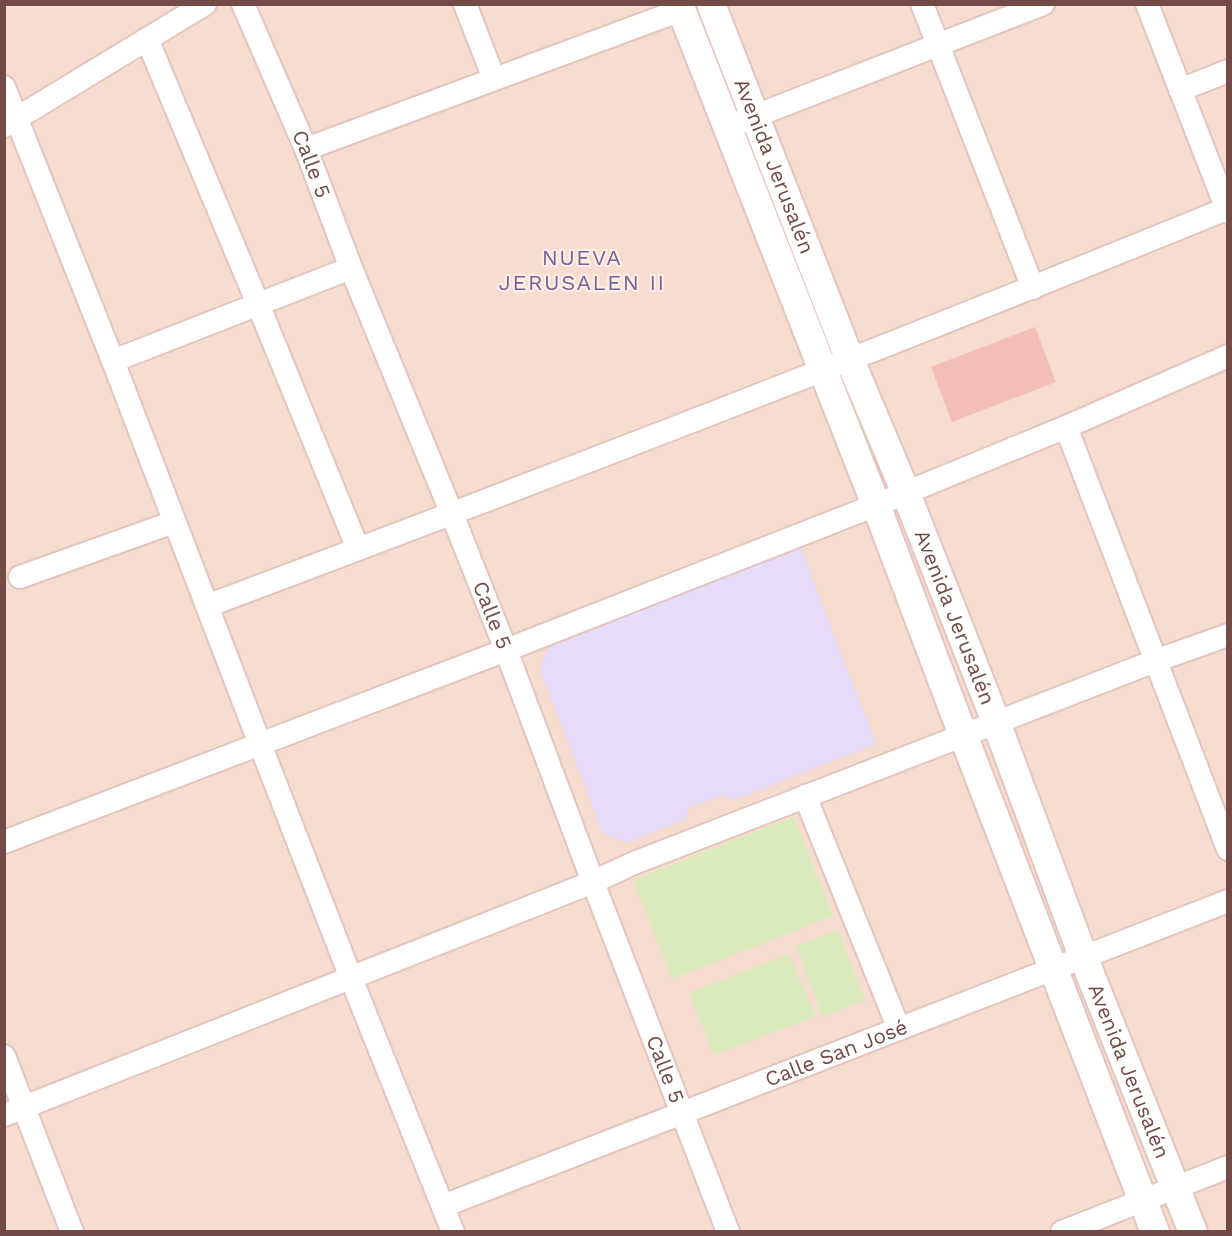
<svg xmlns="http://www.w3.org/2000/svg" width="1232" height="1236" font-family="'Work Sans',sans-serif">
<rect width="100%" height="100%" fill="#fdeadf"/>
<path fill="#f7dcd0" d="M5,5H1227V1231H5Z"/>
<path fill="#e7dcf9" d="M800,546L876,744L734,800L721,796L689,808L686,819L627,843L603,833L540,669L548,646Z"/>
<path fill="#dbeabd" d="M794,816L833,916L672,979L633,880Z
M838,930L865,1000L823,1017L796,947Z
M789,954L816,1016L714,1055L689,993Z"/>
<path fill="#f3beb5" d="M1035,327L1056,382L952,422L931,367Z"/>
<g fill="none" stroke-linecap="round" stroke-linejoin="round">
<g stroke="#e3c5be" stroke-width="26">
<g id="minor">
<path id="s1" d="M243,4L306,149L351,268L452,514L506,650L593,882L728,1232"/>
<path d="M465,4L494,79"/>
<path d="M922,4L1033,288"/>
<path d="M1147,4L1228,212"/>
<path d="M147,39L258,304L358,549"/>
<path d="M4,87L113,361L260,744L351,978L453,1232"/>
<path d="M1180,90L1228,71"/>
<path d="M4,126L205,4"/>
<path d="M727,127L1043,4"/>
<path d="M306,149L681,10"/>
<path d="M113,361L351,268"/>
<path d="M1066,427L1228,849"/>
<path d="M20,577L174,522"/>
<path d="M207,606C548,478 888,347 1226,209"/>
<path d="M805,796L899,1029"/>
<path d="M4,842L506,650L876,505L1066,427L1228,356"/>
<path d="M4,1056L72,1232"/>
<path d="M4,1115L593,882L634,863L1155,661L1228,635"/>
<path id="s2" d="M443,1206L1228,901"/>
<path d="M1062,1232L1228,1167"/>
</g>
</g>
<g stroke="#e3c5be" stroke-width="32">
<g id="tertiary">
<path d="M679,4L876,505L963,735L1155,1232"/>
<path id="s3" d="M711,4L850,360L906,493L996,722L1083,956L1193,1232"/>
</g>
</g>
<use href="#minor" stroke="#fff" stroke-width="22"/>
<use href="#tertiary" stroke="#fff" stroke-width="28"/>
</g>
<g text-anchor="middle" stroke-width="4.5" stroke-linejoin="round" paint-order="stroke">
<g font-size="21" fill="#734b46" stroke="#ffefe5">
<text dy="7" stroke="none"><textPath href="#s1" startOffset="174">Calle 5</textPath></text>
<text dy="7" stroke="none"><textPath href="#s3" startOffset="174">Avenida Jerusalén</textPath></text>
<text dy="7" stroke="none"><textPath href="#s1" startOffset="660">Calle 5</textPath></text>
<text dy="7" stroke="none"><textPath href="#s3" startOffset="660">Avenida Jerusalén</textPath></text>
<text dy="7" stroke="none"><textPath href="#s2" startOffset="422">Calle San José</textPath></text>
<text dy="7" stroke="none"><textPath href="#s1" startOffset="1146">Calle 5</textPath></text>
<text dy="7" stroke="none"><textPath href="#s3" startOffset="1146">Avenida Jerusalén</textPath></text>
</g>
<g font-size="22" letter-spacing="1.5" fill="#776197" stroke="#ffefe5">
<text x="582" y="265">NUEVA<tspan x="582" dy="25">JERUSALEN II</tspan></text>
</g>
</g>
<rect width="1232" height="1236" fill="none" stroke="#734b46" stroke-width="12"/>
</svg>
